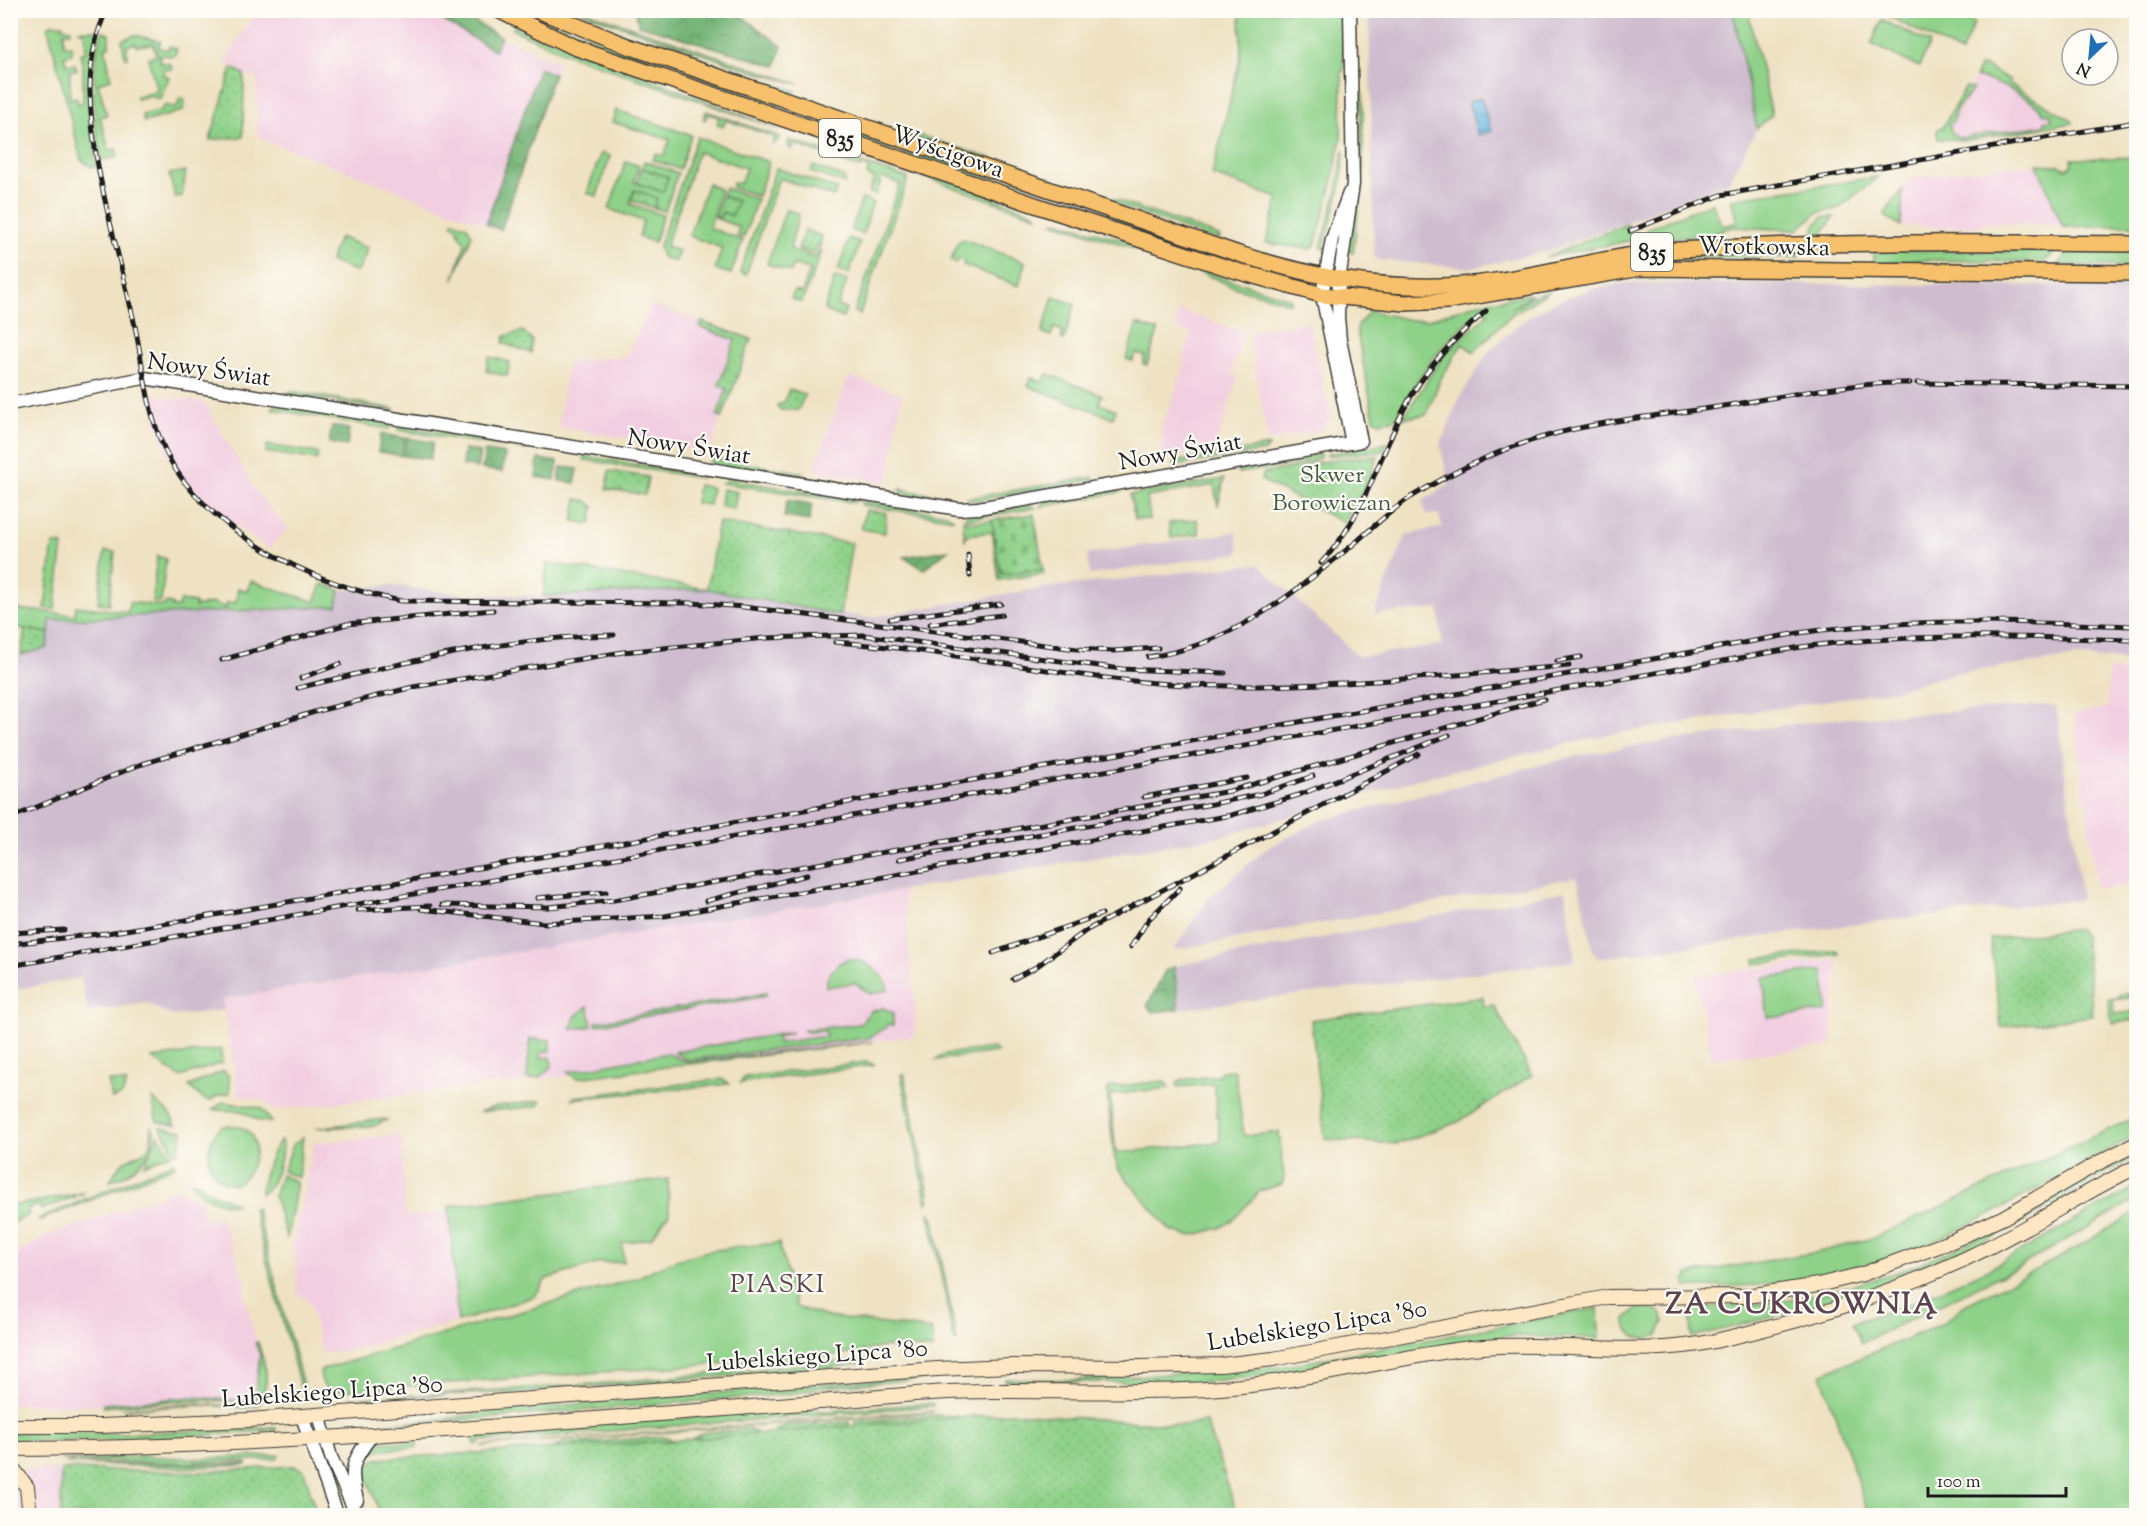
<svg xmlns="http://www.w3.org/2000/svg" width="2147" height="1526" font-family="'Sorts Mill Goudy',serif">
<defs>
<pattern id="forest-crowns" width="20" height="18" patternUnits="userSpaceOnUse" patternTransform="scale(1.5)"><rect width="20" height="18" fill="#73b375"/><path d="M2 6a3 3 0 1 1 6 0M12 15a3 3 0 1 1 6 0" fill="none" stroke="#5e915f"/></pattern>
<pattern id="cemetery-stones" width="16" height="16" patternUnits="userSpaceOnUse" patternTransform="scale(1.5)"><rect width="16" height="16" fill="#8fd189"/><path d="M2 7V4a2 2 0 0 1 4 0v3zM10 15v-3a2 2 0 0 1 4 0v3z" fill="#7bb376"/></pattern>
<pattern id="park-dots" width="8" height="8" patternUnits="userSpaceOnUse" patternTransform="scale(1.5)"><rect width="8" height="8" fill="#8fd189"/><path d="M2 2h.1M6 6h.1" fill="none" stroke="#7bb376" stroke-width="1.8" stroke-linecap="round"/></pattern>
<pattern id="water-waves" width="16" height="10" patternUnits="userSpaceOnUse" patternTransform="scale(1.5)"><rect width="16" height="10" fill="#68b7e2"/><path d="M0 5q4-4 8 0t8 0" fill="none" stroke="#5594b6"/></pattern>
</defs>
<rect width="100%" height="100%" fill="#fdfcf7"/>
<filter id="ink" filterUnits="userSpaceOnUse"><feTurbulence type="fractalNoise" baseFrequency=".0167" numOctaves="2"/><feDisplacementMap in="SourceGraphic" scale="12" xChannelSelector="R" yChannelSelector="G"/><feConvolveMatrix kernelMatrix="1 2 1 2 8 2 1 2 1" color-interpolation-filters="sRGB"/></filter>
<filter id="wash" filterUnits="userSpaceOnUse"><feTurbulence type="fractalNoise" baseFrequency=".008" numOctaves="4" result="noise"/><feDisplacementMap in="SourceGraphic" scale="24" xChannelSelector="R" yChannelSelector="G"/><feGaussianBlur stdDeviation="1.35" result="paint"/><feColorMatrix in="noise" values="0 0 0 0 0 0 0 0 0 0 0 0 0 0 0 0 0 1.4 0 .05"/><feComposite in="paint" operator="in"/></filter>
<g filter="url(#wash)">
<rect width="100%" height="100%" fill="#efe2c3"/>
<path fill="#f2cfe0" d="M456,10L501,37L559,63L501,230L262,139L257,132V80L224,62L256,11Z
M1976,77L1992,80L2037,105L2044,114L2050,113L2052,120L2046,125L1964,138L1955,136L1949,123L1973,89L1970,87Z
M2037,164L2063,225L1984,223L1980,227L1901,226L1903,189L1910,179L1953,172Z
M651,304L751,339L709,452L558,427L568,362L627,356Z
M1179,310L1244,333L1231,373L1238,376L1215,449L1160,459L1162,427L1185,365L1182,363L1191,334L1174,328Z
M1308,322L1331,417L1321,430L1268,441L1249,332Z
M849,376L902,394L888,483L813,470Z
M150,393L183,401V399L204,402L257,493L288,528L269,549L214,510L180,474L166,450L156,422Z
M2108,670L2136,672V885L2097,889L2074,714L2108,707Z
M904,890L915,1009V1036L275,1110L263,1101L239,1095L222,999L583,939Z
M1838,959L1831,1046L1712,1059L1695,976Z
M401,1135L406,1216L449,1212L458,1322L346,1351L321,1353L310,1302L298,1294L293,1241L314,1143Z
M176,1190L199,1199L207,1222L221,1217L246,1284L244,1293L260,1355L255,1396L243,1401L193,1397L96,1405L11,1404V1257L47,1236Z
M61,1469V1515H11L10,1470Z"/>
<path fill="#cfbdcf" d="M1369,11H1733L1757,128L1728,183L1549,251L1470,268L1378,260L1374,256Z
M1622,283L2136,286V661L2078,657L1951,674L1895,690L1606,735L1418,779L1223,836L904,890L265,992L222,999L224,1010L172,1016L147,1003L88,1011L81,978L11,990V658L47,648L50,620L337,606L340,590L387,585L463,594L543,596L707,589L866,618L1043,588L1258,564L1359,657L1442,644L1439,609L1374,614L1406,535L1442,527L1439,514L1427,515L1422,501L1450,484L1440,446L1459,399L1488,352L1520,323L1553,303L1591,289Z
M1236,532L1239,553L1090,575L1087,554Z
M2056,705L2081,896L2079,900L1903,918L1598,958L1593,952L1577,877L1173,950L1209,898L1267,848L1322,820L1576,756L1666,741L1834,719Z
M1566,891L1575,961L1179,1009L1174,966Z"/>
<path fill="#8fd189" stroke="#567652" stroke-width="1.5" d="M508,11H525L548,21L781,106L702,85L605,52Z
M578,11H585L799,84L758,73Z
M1240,11H1342L1344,70L1342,71L1341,140L1331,189L1315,245L1311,249L1266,243L1278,198L1212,175L1241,55Z
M1733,11H1748L1772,115L1757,128Z
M1878,11H1953L1974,23L1961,53Z
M575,17L796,91L791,95L607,34Z
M1882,20L1930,43L1919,67L1871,44Z
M51,24H63V27L71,29V32H64V45H71L72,54L64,56L67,65L75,64L77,70H70V99L76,97L78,104L83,102V66L80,54L86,52L84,32L78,30H98L88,89L97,165L92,167L81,160L48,28Z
M516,26L781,130L565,53L512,29Z
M102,31L109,34V46L105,47L111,79L98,83L107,115L100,117L109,150L116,149L118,157L102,160C92,117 89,74 102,31Z
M134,35L160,41L159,48L168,50L169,46L177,49L174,56L159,55L161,63H169L172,66L171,70L165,68L163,74L169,77L160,99L149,96L136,99V96L157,91L148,58L157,55L153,44L136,46L135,43L127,46L128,58H125L122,40Z
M1984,66L2010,80L2009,84L2072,120L2073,123L1969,140L1938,139L1937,132L1939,128H1942L1966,87L1973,89L1956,110L1953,122L1949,123L1951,132L1959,138L2045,125V121L2052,120L2050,113L2044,114C2037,99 1992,80 1976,77L1979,67Z
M1360,92L1363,94V172L1353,253L1349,252L1361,167Z
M180,98L185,100L183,111L144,122L142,115L159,111L166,105L176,108Z
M616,110L691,135L680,169L653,160L655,154L664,156L670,140L612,122Z
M706,111L781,137L773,144L774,137L726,120L723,127L717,124L719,117L708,114L705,120L703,119Z
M806,118H811L899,144L889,149Z
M919,135L1054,179L915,139Z
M697,137L769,162L758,196L732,187L733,182L740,184L746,168L698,152L666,246L679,251L675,262L662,257L659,246Z
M789,140L908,178L860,314L854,312L900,184L882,177L876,195L869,193L874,178L867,175L869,168L862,165L860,168L794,144L792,150L788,146Z
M912,149L1013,185V187L1008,189L902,153Z
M1344,150L1342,182L1324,248L1321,247L1336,194Z
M601,153L610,156L597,196L587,193Z
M2136,157V225L2063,227L2037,164L2058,165L2067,169L2072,164L2071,159Z
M626,161L639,166L634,182L662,192L668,177L642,168L644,161L678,173L665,211L654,208L657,198L634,190L630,204L663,215L654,242L639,237L643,221L609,209Z
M898,165L956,183L1034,213L1038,217L905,170Z
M813,166L844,177L845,184L811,172Z
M776,168L837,189L834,197L779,178L746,275L740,272Z
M1878,177L1839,208L1817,213L1797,230L1732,227L1707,235L1644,239L1646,229L1712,203L1722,226L1738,222L1731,199Z
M708,183L721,190L709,228L743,240L731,274L715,269L722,248L689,236Z
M1068,183L1219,236L1220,239L1206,237L1069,187Z
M725,188L757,199L744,237L737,235L739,227L715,218V216L720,217L722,212L737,201L722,196Z
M1903,189L1901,226L1885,216V213Z
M862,199L873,202L863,234L851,230Z
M786,209L799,214L790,249L816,258L819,250L822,251L802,302L791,299L794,291L802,293L810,270L794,264L791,272L767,264Z
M1095,211L1294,276V279L1186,249L1093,217Z
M1823,217H1834L1822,234L1813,238L1815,225Z
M454,221L467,226L472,235L453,281L465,244L456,227L452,225Z
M1057,221L1141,245L1227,279L1291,299L1290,303L1234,287L1177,262L1053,222Z
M1627,224L1634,240L1546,257Z
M849,238L860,242L849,274L838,270Z
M963,239L1025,262L1019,286L963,265L964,261L958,259L956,263L951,261L957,243Z
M2051,248L2053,255L2044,262L1917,260L1874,264V250L2011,252Z
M1799,249V257C1741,256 1683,256 1625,264C1540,276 1460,305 1372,293L1439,295L1668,256Z
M2066,249L2136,250V267L2057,265L2063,259Z
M835,277L847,281L838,306L846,309L843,318L824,310Z
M1550,291L1512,314L1474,352L1462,344L1441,378L1426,415L1403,418L1445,353L1488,314L1484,309C1445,337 1417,376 1396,419L1380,422L1374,419L1357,332L1358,325L1370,311L1410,320H1426L1479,303L1532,294L1512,308L1533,296Z
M1053,297L1075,304L1064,340L1061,339L1063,331L1054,328L1051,336L1042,333Z
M1137,324L1158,331L1147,365L1143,364L1145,356L1135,353L1133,361L1126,359Z
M1047,374L1102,395L1099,404L1116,410L1113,418L1028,386L1031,378L1043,382Z
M290,391L394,409V411L287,394Z
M275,405L392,424L389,429L272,409Z
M398,425L527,447L526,450L398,430Z
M1388,443L1385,451L1327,456V454Z
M267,445L318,453L317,460L266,452Z
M1269,446L1265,451L1174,466V462Z
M1321,454L1320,458L1312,461L1238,473L1240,469Z
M585,456L701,475V478L584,460Z
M711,458L803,473C790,481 727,466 709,463Z
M1093,477L1094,480L974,501L967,498Z
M729,479L855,500V503L722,483Z
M1224,479L1218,506L1214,485L1147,497L1150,519H1135L1130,495Z
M698,485L712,488L709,505L695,503Z
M722,489L737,492L734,509L720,506Z
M899,489L952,497L943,500L903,494Z
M1116,490L1121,492L1041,507L1045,502Z
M577,499L587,501L594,507L591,524L573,521Z
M861,501L947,514L954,519L862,505Z
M1032,505L1035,508L963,520L967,515Z
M866,510L886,513L885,533L861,529Z
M992,520L1002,574L1043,569L1044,574L999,580L992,532L966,535L965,541L963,523Z
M53,544L63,545L55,609L45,608Z
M105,551L115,552L109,604L98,603Z
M157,556L166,559L161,602L152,601Z
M547,563L707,589L543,596Z
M251,581L315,602L322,584L340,590L337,606L50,620L49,633L12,627L17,609L75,615L76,606L128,612L129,602L164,606L165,603L172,604V607H178L180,601L195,603V607L212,603L226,608L227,602L236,603L238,588L247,591Z
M1837,950L1840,954L1755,964V959Z
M847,959C865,959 884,972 888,990L870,994L855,983L826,987C825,976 837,963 847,959Z
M1823,970L1828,1011L1768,1018L1763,978Z
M766,993V996L596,1025V1022Z
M2136,993V997L2113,1000L2115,1014L2136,1011V1020L2112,1023L2108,999L2120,998V994Z
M588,1006L592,1026L571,1029L575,1017Z
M883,1008L893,1013V1025L887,1024V1027L869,1038L687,1060L674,1052L792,1032L777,1037L778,1043L826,1036L825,1031L808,1032L803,1030L860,1024L871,1011Z
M530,1039L550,1040V1051L541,1052L542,1058L551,1057L552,1066L540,1077L527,1079Z
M872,1042L577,1078L567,1072L668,1053L686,1062Z
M993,1048L998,1052L936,1060L944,1054Z
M221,1049L222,1063L180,1077L152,1058Z
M867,1062L875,1065L740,1083L745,1077Z
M1233,1070L1235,1072L1244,1136L1279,1132L1284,1178L1282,1184L1260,1191L1232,1221L1220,1228L1190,1236L1170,1230L1119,1170L1114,1156L1107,1091L1109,1087L1164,1081L1169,1088L1110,1095L1116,1153L1220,1142L1214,1084L1178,1087L1177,1084L1180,1080L1217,1076L1222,1071Z
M224,1071L229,1076L230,1093L217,1096L210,1101L203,1099L189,1086Z
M904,1074L930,1199L927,1203L901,1075Z
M722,1079L729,1084L572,1099L574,1097Z
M108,1081L127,1083L122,1095L112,1099Z
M152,1098L169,1113L176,1125L157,1122Z
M541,1101L539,1106L479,1112L497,1106Z
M223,1102L261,1108L272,1122L260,1121L241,1111L212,1110Z
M2136,1117V1136C2040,1184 1950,1246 1844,1272C1792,1285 1739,1287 1686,1287L1684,1280L1688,1279V1274L1819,1252L1873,1238Z
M384,1119L387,1120L374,1126L316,1128Z
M223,1126C262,1120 264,1163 238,1183C205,1188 200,1142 223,1126Z
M151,1127L154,1131C154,1156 132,1175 110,1181C114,1175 118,1165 125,1161C142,1152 154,1152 151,1127Z
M160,1127L183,1131L178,1152H174Z
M158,1135L171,1154L144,1165Z
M303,1137L298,1178L283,1171L293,1145Z
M281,1140C285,1154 274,1187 261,1194C259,1186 274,1145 281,1140Z
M2136,1152V1157C2078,1187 2024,1224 1965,1252C1879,1293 1785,1314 1692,1337L1690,1307C1795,1308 1899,1279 1992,1231C2041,1206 2087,1177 2136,1152Z
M174,1162L175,1166L41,1220L38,1219Z
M281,1175L297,1182L287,1239L274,1196Z
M668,1179L669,1214L651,1238L622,1243L624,1262L600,1263L546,1279L535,1296L458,1322L449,1206Z
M191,1182L199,1183L211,1193L237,1204C224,1207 197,1195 191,1182Z
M2136,1186V1200L2020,1266L1861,1343L1853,1323L1914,1302L1989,1269Z
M84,1193L41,1210L40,1205L27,1209L29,1215L11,1223V1206Z
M256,1208L304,1389L301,1390L253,1209Z
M2136,1212V1515H1869L1821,1374L1940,1325L1965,1305L2061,1257Z
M929,1213L933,1216L957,1341H954Z
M779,1243L796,1307L828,1317L932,1330L933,1349L885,1347L841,1355L337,1391C323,1391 321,1382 320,1370L637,1278C690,1249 721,1248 779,1243Z
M1598,1308L1599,1338L1507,1336L1296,1372L1200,1382H1005V1379L1073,1380L1280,1367Z
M1636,1309L1650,1308L1661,1313L1664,1322L1658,1335C1644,1342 1625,1338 1626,1319Z
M258,1342C262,1358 273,1382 260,1396C252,1405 240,1402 229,1401C187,1399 145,1403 103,1407V1404L193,1397L243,1401L255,1396L260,1355L255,1343Z
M859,1360L862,1363L840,1367L519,1393L452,1394L350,1402L351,1399L595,1384Z
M931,1375L932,1378L825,1387L787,1394L353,1429L352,1427L451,1418L495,1411Z
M266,1395L259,1404L247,1408L202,1405L122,1409L187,1404L244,1406L255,1404Z
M933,1403V1406L481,1441L476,1445L473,1439L489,1433L802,1409L826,1411Z
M933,1411L932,1412L481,1446H482Z
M937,1415L957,1416V1428L855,1431V1421Z
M849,1422V1431L769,1435L783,1426Z
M276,1427V1430L140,1440L11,1441V1433H136Z
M749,1429L763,1436L686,1442L703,1433Z
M663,1437L680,1442L542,1453L562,1444Z
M381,1442L417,1443V1447L365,1452Z
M279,1455L277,1459L187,1463L59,1460L142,1456L196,1459Z
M66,1463C127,1463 186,1466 247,1463V1465L183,1468Z"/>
<path fill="url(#forest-crowns)" stroke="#486848" stroke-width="1.5" d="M427,11H456L501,37L495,51Z
M635,11H735L782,46L776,66L639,25Z
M539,68L554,74L501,230L486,224Z
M332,426L349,429L347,446L329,443Z
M381,434L405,438L402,456L378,452Z
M407,438L433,442L430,459L404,456Z
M464,449L480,452L477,468L462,465Z
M485,451L505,454L502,472L482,469Z
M538,459L558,462L555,480L536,477Z
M561,467L578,469L575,483L559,481Z
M787,500L812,504L809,521L784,517Z
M948,550L924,569L904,557Z
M1174,966L1179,1009L1153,1012L1147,1006L1165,971Z"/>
<path fill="url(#cemetery-stones)" stroke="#567652" stroke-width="1.5" d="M1034,514L1043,569L1001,574L992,520Z"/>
<path fill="url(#park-dots)" stroke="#567652" stroke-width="1.5" d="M232,68L244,74L243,137L210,140Z
M642,168L668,177L663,192L637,183Z
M186,171L182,196L175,197L169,174Z
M635,190L657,198L654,208L631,200Z
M722,196L737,201L732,216L722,212L720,218L715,216Z
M805,230L822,236L820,247L817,246L814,254L798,249Z
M339,237L368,248L358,272L330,261Z
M702,322L751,339L722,418L717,416L727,389L719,385L735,340L700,327Z
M523,331L532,340L531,353L503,343L505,336Z
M489,357L510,362L507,376L486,371Z
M789,389L805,395L798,410H780L777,405L784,403Z
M1378,456L1368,482L1344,523L1261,480L1264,473L1337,459Z
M609,471L648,477L645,495L607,489Z
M1197,519L1199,534L1171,538L1169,523Z
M718,522L852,543L840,615L707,589Z
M25,629L49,633L47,648L21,655Z
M2078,929L2085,936L2093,1016L2001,1027L1990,939Z
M1483,997L1484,1007L1494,1005L1532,1075L1458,1122L1397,1144L1325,1139L1311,1020Z
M1012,1413L1183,1425L1206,1422L1238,1515L381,1516L365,1473L367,1467L376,1459L642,1443Z
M294,1466L304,1470L317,1515H61V1469L197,1472Z"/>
<path fill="url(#water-waves)" stroke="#426a7f" stroke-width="1.5" d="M1481,98L1492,131L1478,135L1468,102Z"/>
</g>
<g filter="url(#ink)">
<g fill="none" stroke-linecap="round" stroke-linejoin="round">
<g stroke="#3c3a35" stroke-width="15">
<path id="tertiary" d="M1349,193L1332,239L1322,295L1352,443
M10,404L144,378L959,509L978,508L1361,441L1340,340L1338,317L1339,281L1353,184L1350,10
M319,1415L331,1457L357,1516
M302,1417L338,1516
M357,1500C349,1467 352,1462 372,1435"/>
</g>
<g stroke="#3c3a35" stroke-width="16">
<path id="secondary" d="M10,1426H100L249,1420L937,1369L1011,1366L1140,1367L1221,1365L1273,1359L1608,1297L1747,1296L1818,1285L1863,1274L1952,1241L2004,1217L2098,1163L2136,1144
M10,1449C276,1448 540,1422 805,1403C869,1399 936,1390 1000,1391C1069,1391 1139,1393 1207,1389C1291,1384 1372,1362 1455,1350C1542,1337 1629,1360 1715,1341C1803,1321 1892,1294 1973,1255C2029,1228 2081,1194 2136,1167
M10,1465L27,1487L30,1516"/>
</g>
<g stroke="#3c3a35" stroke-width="18">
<path id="primary" d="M498,10L574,47L1050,210L1237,271L1322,295L1405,303L1448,301L1641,268L2136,273
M537,10L628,46L1239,254C1315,278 1392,292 1472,284C1541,277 1608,254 1678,250C1830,241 1984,242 2136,244"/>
</g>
<use href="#tertiary" stroke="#fff" stroke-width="12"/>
<use href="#secondary" stroke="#fce6c4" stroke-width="14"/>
<use href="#primary" stroke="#f7c06c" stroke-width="15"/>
<g stroke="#1c1c1c" stroke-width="5">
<path id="rail" d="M107,10C95,34 90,64 90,90C91,165 116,240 132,313C146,370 145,431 183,480C233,545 323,586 401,601L693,603L744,607L1077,649L1113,651L1158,648
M1630,231L1721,195L2136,122
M1917,383L2136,386
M968,555L970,576
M1321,563C1363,519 1377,462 1404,409C1424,370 1453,339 1486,311
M890,619L1001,604
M930,624L1002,615
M835,642C953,650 1069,680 1187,685C1314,690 1443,675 1569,666
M1148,657C1231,646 1292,594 1355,543C1373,527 1391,510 1411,497C1454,471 1499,449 1547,436C1606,419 1670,415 1730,405C1790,395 1850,382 1910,383
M222,660L347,624L493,610
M1557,661L1581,657
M301,678L340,664
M298,688C401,663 507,637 614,635
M1144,797L1247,778
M10,818L139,765L318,711L413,687L623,652L766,638L863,635L1122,669L1225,673
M899,859L1212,804L1261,794L1313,776
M537,898L606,892
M706,901L807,875
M442,905L549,907L614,900L1230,791L1544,699
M421,909L544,923L665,916L1232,815L1299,795L1449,735
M358,910L430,906
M10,933L64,930
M10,944L107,933L175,922L1799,633C1912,617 2023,622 2136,626
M1131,947L1148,920L1180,888
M993,953L1102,914
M10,966L1801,647C1913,632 2024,637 2136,640
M1013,979L1036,967L1087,930L1419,754"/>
</g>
<use href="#rail" stroke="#fdfcf7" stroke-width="3" stroke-dasharray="9" stroke-linecap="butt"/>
</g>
</g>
<g text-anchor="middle" stroke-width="4.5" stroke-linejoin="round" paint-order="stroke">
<g fill="#fdfcf7" stroke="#605f5e" stroke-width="1.5">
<rect x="819" y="119" width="42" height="38" rx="4.5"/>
<rect x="1631" y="233" width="42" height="38" rx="4.5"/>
</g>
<g font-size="22" font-weight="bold" fill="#1c1c1c">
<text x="840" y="146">835</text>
<text x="1652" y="260">835</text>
</g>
<g font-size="24" fill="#1c1c1c" stroke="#fdfcf7">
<text transform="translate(948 151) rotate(19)" y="8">Wyścigowa</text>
<text transform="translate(1764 246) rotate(1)" y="8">Wrotkowska</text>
<text transform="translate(209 369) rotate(8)" y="8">Nowy Świat</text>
<text transform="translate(689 446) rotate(9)" y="8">Nowy Świat</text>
<text transform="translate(1180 451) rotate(-10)" y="8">Nowy Świat</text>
<text transform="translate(1317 1325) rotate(-9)" y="8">Lubelskiego Lipca '80</text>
<text transform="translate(817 1355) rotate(-4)" y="8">Lubelskiego Lipca '80</text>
<text transform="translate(332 1391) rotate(-4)" y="8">Lubelskiego Lipca '80</text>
</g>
<g font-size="24" fill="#445b42" stroke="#fdfcf7">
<text x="1332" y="482">Skwer<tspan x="1332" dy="28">Borowiczan</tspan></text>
</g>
<g font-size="26" letter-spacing="1.5" fill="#5d434d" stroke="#fdfcf7">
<text x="778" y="1292">PIASKI</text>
</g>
<g font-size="30" font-weight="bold" letter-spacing="1.5" fill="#5d434d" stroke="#fdfcf7">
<text x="1802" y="1313">ZA CUKROWNIĄ</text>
</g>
</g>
<rect width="2147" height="1526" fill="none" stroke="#fdfcf7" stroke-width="36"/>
<g transform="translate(2090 57) rotate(206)"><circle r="28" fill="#fdfcf7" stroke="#a3a29f" stroke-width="1.5"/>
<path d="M0-4.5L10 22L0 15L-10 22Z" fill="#1f6fb2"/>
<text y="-9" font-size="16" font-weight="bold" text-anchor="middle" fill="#1c1c1c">N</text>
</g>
<path d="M1928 1487v9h138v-9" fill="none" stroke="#1c1c1c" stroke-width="3"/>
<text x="1937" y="1487" font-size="18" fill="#1c1c1c" stroke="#fdfcf7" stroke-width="4.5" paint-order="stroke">100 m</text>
</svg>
